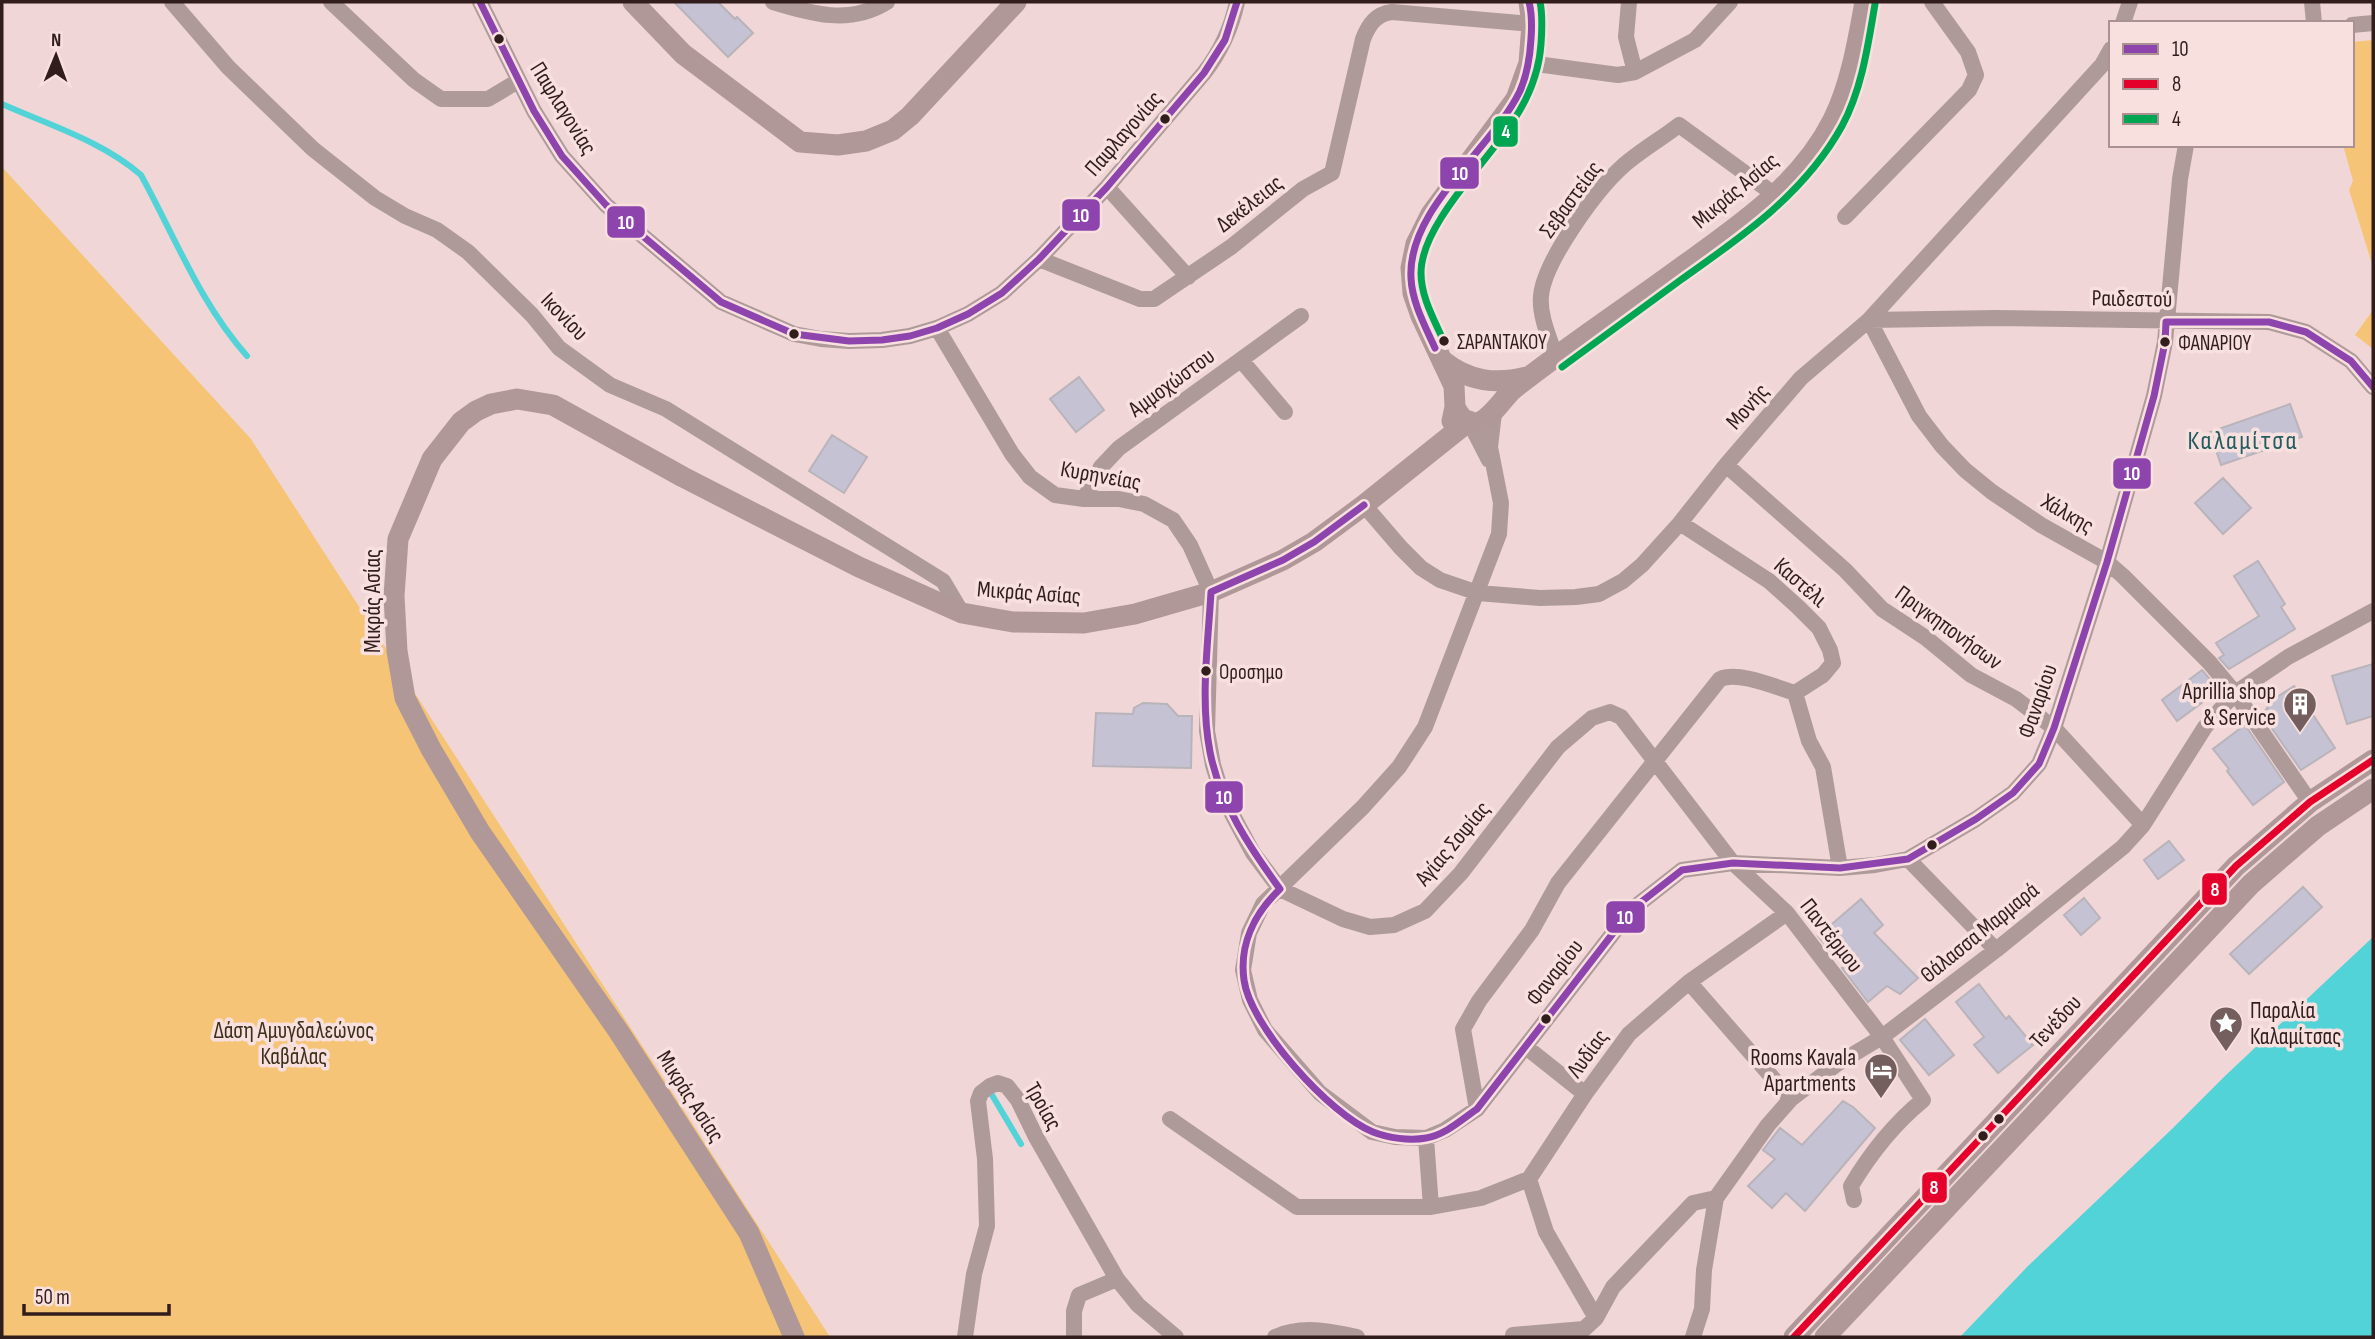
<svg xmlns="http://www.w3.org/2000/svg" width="2375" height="1339" font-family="'Sofia Sans Condensed',sans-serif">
<rect width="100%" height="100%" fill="#f0d6d6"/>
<path fill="#f6c477" d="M2373,40V267L2349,190L2353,181L2343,145H2352V42Z
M2,167L251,439L830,1337H2Z
M2373,310V349L2355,335Z"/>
<path fill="#52d3d7" d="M2373,937V1337H1960L2028,1266L2173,1128L2226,1075Z"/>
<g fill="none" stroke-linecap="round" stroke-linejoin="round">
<path stroke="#52d3d7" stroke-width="6" d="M2,104C49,125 102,141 141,175C175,237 200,303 247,356
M992,1095L1021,1144"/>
</g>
<path fill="#c5c3d3" stroke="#b9b3ba" stroke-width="2" d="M674,2H718L735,19L737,17L753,33L728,57Z
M1079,377L1104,410L1076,432L1050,399Z
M2290,404L2302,437L2221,465L2210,432Z
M832,435L867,457L844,493L809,471Z
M2223,478L2251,508L2223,534L2195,503Z
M2258,561L2285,604L2281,607L2295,629L2229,669L2219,658L2224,655L2216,643L2259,616L2234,576Z
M2373,664V716L2347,724L2332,676Z
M2202,670L2219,690L2177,721L2162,700Z
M2294,686L2335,748L2301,770L2261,713L2268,708L2266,704Z
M1143,703L1167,704L1178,716H1192L1191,768L1093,766L1096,713L1133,714L1134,708Z
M2245,725L2284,782L2253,805L2227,771L2229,769L2213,749Z
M2169,841L2184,860L2158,879L2144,860Z
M2303,887L2322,907L2249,974L2230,954Z
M2084,898L2100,918L2081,935L2064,915Z
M1861,899L1883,925L1874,933L1918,978L1900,994L1887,986L1868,1002L1842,968L1844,967L1818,936Z
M1979,984L2006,1019L2009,1016L2033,1045L1998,1073L1974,1045L1984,1037L1956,1002Z
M1925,1019L1954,1055L1929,1075L1900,1040Z
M1843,1101L1853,1107L1875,1128L1805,1211L1786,1193L1772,1208L1748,1186L1775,1159L1763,1150L1780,1128L1802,1145Z"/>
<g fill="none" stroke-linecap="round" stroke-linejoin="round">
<path stroke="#af9a9a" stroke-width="16" d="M172,2L228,67L313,149L375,198L405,216L437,230L468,252L532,315L559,348L610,385L666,409L943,581L962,613
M331,2L414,80L441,99H488L518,81
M480,2L534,111L562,156L606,205L721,302L794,334L821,339L849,341L882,340L910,336L937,328L968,314L1002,293L1039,259L1107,187L1204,73C1221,51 1231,30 1237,2
M773,2C812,14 850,25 887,2
M1629,2L1626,37L1635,72
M2312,2L2314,23
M2123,23L2130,2
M2352,25L2373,23
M1529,63L1618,75L1635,72L1695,40L1730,2
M1107,187L1188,277
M1845,217L1969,90L1976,75L1968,52L1932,2
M1039,259L1140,299H1154L1231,247L1303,189L1332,173L1363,39C1369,24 1376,14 1392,12L1532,24
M937,328L1012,454L1030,477L1055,495L1084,499H1119L1144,504L1173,520L1190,545L1211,592L1207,731L1213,765L1223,797L1239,827L1253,853L1280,889L1343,919L1370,927L1394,925L1425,911L1461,873L1558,747L1592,718L1610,712L1621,717L1733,863L1787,913L1882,1037L1923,1100C1895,1123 1870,1154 1851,1186L1854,1200
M1556,358C1550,339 1539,316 1541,296C1544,261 1597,189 1623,166C1640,151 1661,139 1679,125L1775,195
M1241,360L1285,412
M1494,413L1490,447L1501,503L1499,534L1425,727L1399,767L1363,807L1263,904L1249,933L1243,970L1250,1000L1265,1030L1320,1093L1372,1132L1395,1137L1426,1138L1445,1130L1477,1109L1631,910L1682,870L1733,863L1840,868L1875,865L1908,859L1976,819L2013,793L2039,764L2054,728L2107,562L2154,396L2165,342L2180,179L2186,145
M1469,421L1489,460
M1726,465L1845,570L1882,609L1926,638L1971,675L2016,699L2054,728L2143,825
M1084,499L1101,467L1119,448L1301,316
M1364,505L1401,548L1421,568L1440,580L1478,593L1540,598L1576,597L1599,594L1623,581L1642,565L1680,523L1726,465L1801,378L1869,320L2102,65L2111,49
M1680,523L1769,581L1798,607L1819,628L1830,650L1833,663L1823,675L1795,693L1809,741L1823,767L1840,868
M2310,802L2235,693L2209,662L2123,576L2107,562L2041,525L1992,492L1965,470L1942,446L1919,416L1869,320L1996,318L2269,322L2306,332L2351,361L2373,387
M1908,859L1996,950
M1689,982L1791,1099
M1526,1047L1585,1094
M1477,1109L1463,1029L1479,1001L1532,930L1558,883L1720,679C1739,671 1775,687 1795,693
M1170,1119L1297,1207H1431L1481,1198L1529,1179L1585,1094L1629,1034L1689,982L1787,913
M1426,1138L1431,1207
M1529,1179L1546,1232L1596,1318
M1513,1335L1584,1329L1596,1318L1613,1287L1693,1203L1716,1198
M965,1337L974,1274L987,1226L985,1159L978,1101L981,1093L990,1086L998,1083L1007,1086L1018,1100L1036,1137L1117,1279L1138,1305L1176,1337
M1074,1337V1311L1079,1295L1117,1279
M1275,1337C1302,1325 1329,1331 1357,1337
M1693,1337L1702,1309L1704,1270L1716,1198L1768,1125L1791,1099L1837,1064L1882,1037L1996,950L2123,847L2143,825L2205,727L2235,693L2288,657L2373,611"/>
<path stroke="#b09898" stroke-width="21" d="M633,2L683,54L800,142L838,145L866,141L893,130L910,116L1016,2
M1443,361C1468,381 1495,385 1527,377
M1455,407C1474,445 1496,407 1511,391C1566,347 1626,308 1683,266C1740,225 1801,184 1833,120C1851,84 1858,40 1865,2
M1452,421L1455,407L1454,386L1421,316L1413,293L1411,268L1416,244L1431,214L1516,99L1529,63L1532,24L1529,2
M794,1337L749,1233L619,1032L480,832L431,749L405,698L397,651L394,596L398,539L432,459L461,422L476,411L491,404L517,399L553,405L683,477L859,567L962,613L1013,622L1084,623L1135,614L1211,592L1283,560L1314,542L1364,505L1469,421
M1794,1337L2236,866L2310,802L2373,760
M1825,1337L2251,884L2318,826L2373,789"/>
<g stroke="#f8e0df" stroke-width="12">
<path id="bus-1" d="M480,2L534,111L562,156L606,205L721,302L794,334L849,341L882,340L910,336L937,328L968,314L1002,293L1039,259L1107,187L1204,73L1225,40L1237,2
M1435,348C1425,326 1412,302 1411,278C1407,209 1492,149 1520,91C1527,75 1530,57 1531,39C1532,26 1532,14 1529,2
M1364,505L1314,542L1283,560L1211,592C1208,645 1200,700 1210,752C1220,803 1250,848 1280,889C1255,913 1239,944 1244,980C1250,1026 1330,1115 1373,1132C1388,1138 1410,1141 1426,1138C1445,1135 1461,1120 1477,1109L1631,910L1682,870L1733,863L1840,868L1908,859L1976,819L2013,793L2039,764L2054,728L2107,562L2154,396L2165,342L2166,322H2269L2306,332L2351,361L2373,387"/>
</g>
<g stroke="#f8e0df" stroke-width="12">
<path id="bus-2" d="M1794,1337L2236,866L2310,802L2373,760"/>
</g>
<g stroke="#f8e0df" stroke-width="12">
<path id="bus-3" d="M1445,344C1435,321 1421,298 1421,273C1421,254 1431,234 1441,218C1477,159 1536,117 1541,44C1542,30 1543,16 1540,2
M1562,367C1602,338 1642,308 1682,279C1743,236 1805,193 1842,126C1862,89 1868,45 1875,4"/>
</g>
<use href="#bus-1" stroke="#8e44ad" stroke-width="7"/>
<use href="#bus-2" stroke="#e4002b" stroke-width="7"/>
<use href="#bus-3" stroke="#00a651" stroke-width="7"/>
</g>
<defs>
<g id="building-pin" transform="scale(1.75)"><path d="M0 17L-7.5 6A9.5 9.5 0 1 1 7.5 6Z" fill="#745e5e" stroke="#f8e0df"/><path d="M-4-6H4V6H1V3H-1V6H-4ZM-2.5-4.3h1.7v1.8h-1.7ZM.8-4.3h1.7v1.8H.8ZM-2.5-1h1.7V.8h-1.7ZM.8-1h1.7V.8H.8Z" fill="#fff"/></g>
<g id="sight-pin" transform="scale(1.75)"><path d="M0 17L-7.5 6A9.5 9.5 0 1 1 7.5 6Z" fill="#745e5e" stroke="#f8e0df"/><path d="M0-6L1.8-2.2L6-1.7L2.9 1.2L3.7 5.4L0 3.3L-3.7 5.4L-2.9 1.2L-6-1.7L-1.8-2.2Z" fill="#fff"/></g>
<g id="hotel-pin" transform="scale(1.75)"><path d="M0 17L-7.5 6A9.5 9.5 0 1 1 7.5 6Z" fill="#745e5e" stroke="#f8e0df"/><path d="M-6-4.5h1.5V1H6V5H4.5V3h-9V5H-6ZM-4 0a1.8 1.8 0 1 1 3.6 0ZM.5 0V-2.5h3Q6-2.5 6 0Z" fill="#fff"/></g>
</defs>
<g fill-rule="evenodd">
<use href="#building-pin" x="2300" y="704"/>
<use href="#sight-pin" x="2226" y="1023"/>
<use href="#hotel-pin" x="1881" y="1070"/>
</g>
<g fill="#321d1d" stroke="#f8e0df" stroke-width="2.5">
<circle cx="499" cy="39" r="6"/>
<circle cx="1165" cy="119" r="6"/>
<circle cx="794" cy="334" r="6"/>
<circle cx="1444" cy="341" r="6"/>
<circle cx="2165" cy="342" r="6"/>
<circle cx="1206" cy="671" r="6"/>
<circle cx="1932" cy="845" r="6"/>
<circle cx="1546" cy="1019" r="6"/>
<circle cx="1999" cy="1119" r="6"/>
<circle cx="1983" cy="1136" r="6"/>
</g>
<g text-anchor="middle" stroke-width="7" stroke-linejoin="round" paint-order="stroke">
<g font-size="21" fill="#321d1d" stroke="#f8e0df" text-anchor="start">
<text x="1457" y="349">ΣΑΡΑΝΤΑΚΟΥ</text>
<text x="2178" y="350">ΦΑΝΑΡΙΟΥ</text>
<text x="1219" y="679">Οροσημο</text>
</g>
<g font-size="23" fill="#321d1d" stroke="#f8e0df">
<text transform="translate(564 108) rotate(58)" y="8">Παφλαγονίας</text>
<text transform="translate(1123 133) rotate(-49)" y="8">Παφλαγονίας</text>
<text transform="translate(1735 190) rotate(-40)" y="8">Μικράς Ασίας</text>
<text transform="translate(1570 199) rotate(-54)" y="8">Σεβαστείας</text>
<text transform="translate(1249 203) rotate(-38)" y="8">Δεκέλειας</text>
<text transform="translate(2132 298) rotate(1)" y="8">Ραιδεστού</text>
<text transform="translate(565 316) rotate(46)" y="8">Ικονίου</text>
<text transform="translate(1171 382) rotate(-36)" y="8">Αμμοχώστου</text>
<text transform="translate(1747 406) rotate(-49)" y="8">Μονής</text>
<text transform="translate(1101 475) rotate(10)" y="8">Κυρηνείας</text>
<text transform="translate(2068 513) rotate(30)" y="8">Χάλκης</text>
<text transform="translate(1801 582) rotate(41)" y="8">Καστέλι</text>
<text transform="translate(1029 592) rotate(4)" y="8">Μικράς Ασίας</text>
<text transform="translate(372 601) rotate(-90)" y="8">Μικράς Ασίας</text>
<text transform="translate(1949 627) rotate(36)" y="8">Πριγκηπονήσων</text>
<text transform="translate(2037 701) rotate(-71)" y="8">Φαναρίου</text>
<text transform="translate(1452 843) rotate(-50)" y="8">Αγίας Σοφίας</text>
<text transform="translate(1979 932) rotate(-39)" y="8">Θάλασσα Μαρμαρά</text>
<text transform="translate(1832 935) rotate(52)" y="8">Παντέρμου</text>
<text transform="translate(1554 972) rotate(-52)" y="8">Φαναρίου</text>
<text transform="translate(2055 1021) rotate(-47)" y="8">Τενέδου</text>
<text transform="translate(1587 1053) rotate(-54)" y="8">Λυδίας</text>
<text transform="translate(691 1096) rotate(57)" y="8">Μικράς Ασίας</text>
<text transform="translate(1044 1106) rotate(60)" y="8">Τροίας</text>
</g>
<g font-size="23" fill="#321d1d" stroke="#f8e0df" text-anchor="end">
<text x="2276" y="699">Aprillia shop<tspan x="2276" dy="26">&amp; Service</tspan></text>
<text x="2250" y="1018" text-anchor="start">Παραλία<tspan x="2250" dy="26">Καλαμίτσας</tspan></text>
<text x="1856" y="1065">Rooms Kavala<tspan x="1856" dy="26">Apartments</tspan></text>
</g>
<g font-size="23" fill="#3d301b" stroke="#f8e0df">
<text x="294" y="1038">Δάση Αμυγδαλεώνος<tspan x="294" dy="26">Καβάλας</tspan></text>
</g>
<g font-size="26" letter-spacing="2" fill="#225c5f" stroke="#f8e0df">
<text x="2243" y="449">Καλαμίτσα</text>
</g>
</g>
<g stroke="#f8e0df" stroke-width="2.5">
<rect x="1492" y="115" width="27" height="33" rx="7" fill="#00a651"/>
<rect x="1439" y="156" width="41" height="34" rx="7" fill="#8e44ad"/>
<rect x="1061" y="198" width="40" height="34" rx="7" fill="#8e44ad"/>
<rect x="606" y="205" width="40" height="34" rx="7" fill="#8e44ad"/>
<rect x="2112" y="457" width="40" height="33" rx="7" fill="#8e44ad"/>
<rect x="1204" y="780" width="40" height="34" rx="7" fill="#8e44ad"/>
<rect x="2201" y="872" width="27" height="34" rx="7" fill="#e4002b"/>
<rect x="1605" y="900" width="41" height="34" rx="7" fill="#8e44ad"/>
<rect x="1921" y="1171" width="27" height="33" rx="7" fill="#e4002b"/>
</g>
<g font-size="19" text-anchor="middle" font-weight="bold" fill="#fff">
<text x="1506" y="138">4</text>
<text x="1460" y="180">10</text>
<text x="1081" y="222">10</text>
<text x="626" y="229">10</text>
<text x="2132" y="480">10</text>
<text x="1224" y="804">10</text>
<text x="2215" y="896">8</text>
<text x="1625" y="924">10</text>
<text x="1934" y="1194">8</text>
</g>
<rect width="2375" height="1339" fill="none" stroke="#321d1d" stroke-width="7"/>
<rect x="2109" y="21" width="245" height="126" fill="#f8e0df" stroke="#a99291" stroke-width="2"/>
<rect x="2123" y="44" width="35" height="10" fill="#8e44ad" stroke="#a99291" stroke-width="2"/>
<text x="2172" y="56" font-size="21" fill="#321d1d">10</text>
<rect x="2123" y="79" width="35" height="10" fill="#e4002b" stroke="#a99291" stroke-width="2"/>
<text x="2172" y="91" font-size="21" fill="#321d1d">8</text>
<rect x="2123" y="114" width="35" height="10" fill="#00a651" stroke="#a99291" stroke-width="2"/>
<text x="2172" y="126" font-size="21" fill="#321d1d">4</text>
<g transform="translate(56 56) rotate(1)" stroke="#f8e0df" stroke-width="5" paint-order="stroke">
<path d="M0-5L12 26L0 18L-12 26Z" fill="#321d1d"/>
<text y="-10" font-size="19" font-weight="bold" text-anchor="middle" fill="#321d1d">N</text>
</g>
<path d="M24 1304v10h145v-10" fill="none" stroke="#321d1d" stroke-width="3.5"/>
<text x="35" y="1304" font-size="21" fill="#321d1d" stroke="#f8e0df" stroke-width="5" paint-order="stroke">50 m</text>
</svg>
